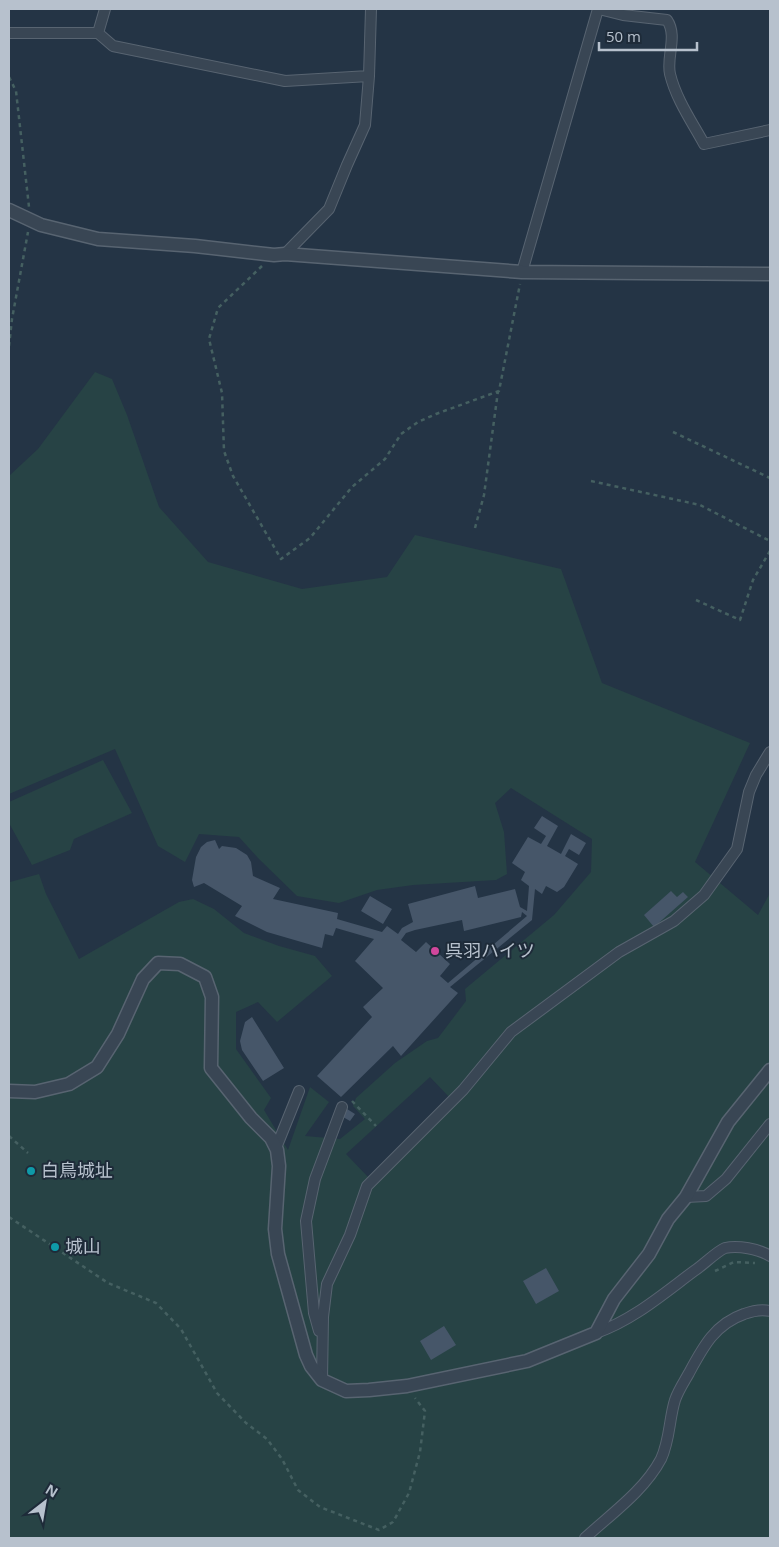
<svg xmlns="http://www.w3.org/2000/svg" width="779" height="1547" font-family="'Open Sans','Noto Sans JP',sans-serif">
<rect width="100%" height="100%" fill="#243445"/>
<path fill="#274345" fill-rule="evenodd" d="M95,372L112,379L127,415L159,507L208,562L302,589L387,577L415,535L561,569L602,683L750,743L695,862L758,915L770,893V1538H9V879L10,882L39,874L46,894L79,959L179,902L193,899L214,909L244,933L279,946L315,956L332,976L277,1022L258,1002L236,1012V1049L271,1098L264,1110L288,1150L310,1087L329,1102L305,1136L340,1139L365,1119L353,1106L356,1098L395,1063L427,1041L438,1038L466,1001L465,989L554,915L591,872L592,839L511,788L495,803L504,832L507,874L496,880L413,885L377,890L339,903L297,896L259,859L239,837L199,834L185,862L158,846L115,749L9,794V476L38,449ZM430,1077L450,1098L369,1178L346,1154Z
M103,760L132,813L74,839L70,850L32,865L9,823V802Z"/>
<path fill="#465669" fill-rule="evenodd" d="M542,816L558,826L547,846L561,854L571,834L586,843L579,855L569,849L565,856L578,864L564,887L557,892L546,886L542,894L535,889L532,920L450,987L458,993L401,1056L393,1046L341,1097L317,1076L372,1017L363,1007L383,988L355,961L374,939L336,928L333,936L325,934L322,948L267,932L235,916L242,906L204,883L194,887L192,880L196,857L201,847L207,842L215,840L219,849L222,846L236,848L247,855L251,862L253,876L280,888L273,899L338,913L337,919L382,932L387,926L398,934L402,928L413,922L408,904L475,886L478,898L515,889L520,907L527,911L529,886L521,880L525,872L512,863L528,837L541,844L546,836L534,828ZM522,912L527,916L448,983L440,976L450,964L426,942L416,952L401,940L406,933L415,930L462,920L464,931L521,917Z
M671,891L677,897L683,892L688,897L654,927L644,915Z
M370,896L392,909L383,924L361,911Z
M252,1017L284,1068L263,1081L242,1050L240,1041L245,1022Z
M347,1109L355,1114L350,1121L343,1117Z
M546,1268L559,1291L536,1304L523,1281Z
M444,1326L456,1345L431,1360L420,1341Z"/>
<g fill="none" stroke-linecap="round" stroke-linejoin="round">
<g stroke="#586471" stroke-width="12">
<path id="minor" d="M599,9L623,15L667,20C678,36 666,57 670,74C676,99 692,122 704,144L770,130
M9,33H98L113,46L285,81L369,76
M98,33L105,9
M285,254L329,209L347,165L365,125L369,76L371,9
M522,272L598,9
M276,1148L299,1091
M686,1197L706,1196L726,1179L770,1124
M319,1331L314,1313L306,1221L315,1179L342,1107
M596,1333C633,1320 663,1294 694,1271C702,1266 717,1251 725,1248C738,1245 759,1249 770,1256
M322,1380L323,1317L327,1284L350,1235L367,1186L463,1090L511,1032L619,952L674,921L704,895L737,849L749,792L756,775L770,752
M585,1538C611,1514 644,1491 661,1459C670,1440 669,1419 675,1400C678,1391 684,1382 689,1373C703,1347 715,1324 744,1314C752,1311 762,1309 770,1311"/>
</g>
<g stroke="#586471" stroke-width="15">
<path id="tertiary" d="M9,210L41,225L98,239L195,246L274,255L285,254L522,272L770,274
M9,1091L35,1092L69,1084L97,1067L118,1034L143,979L158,963L180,964L205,977L212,997L211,1068L251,1118L271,1138L277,1150L279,1166L275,1229L278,1254L306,1355L311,1366L322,1380L346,1391L369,1390L407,1386L527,1361L596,1333L614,1299L649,1254L668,1219L686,1197L728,1122L770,1070"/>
</g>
<path stroke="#456061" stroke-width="2.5" stroke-dasharray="4 4" stroke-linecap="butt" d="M9,77L16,91L29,207
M262,266L218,308L209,339L222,393L224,451L233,476L281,559L310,538L352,487L385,459L401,434L418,422L436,414L499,391L520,284
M9,346L12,319L28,232
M673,432L770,478
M591,481L700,505L770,541
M475,528L484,495L498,391
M696,600L740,620L753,580L770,551
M352,1101L376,1126
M9,1136L28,1153
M9,1217L108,1283L156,1303L181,1329L217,1393L246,1423L267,1439L282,1459L298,1490L320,1507L379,1530L393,1522L409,1493L420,1452L425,1411L415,1398
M715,1271L734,1262L755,1263"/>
<use href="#minor" stroke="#394654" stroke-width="10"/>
<use href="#tertiary" stroke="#394654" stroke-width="12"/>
</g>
<circle fill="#d1479c" stroke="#1e2b39" stroke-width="2" cx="435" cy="951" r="5"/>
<g fill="#0f9aa8" stroke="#1e2b39" stroke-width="2">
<circle cx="31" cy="1171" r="5"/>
<circle cx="55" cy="1247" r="5"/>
</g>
<g text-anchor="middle" stroke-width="4" stroke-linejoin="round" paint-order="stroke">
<g font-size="18" fill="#b7c1cd" stroke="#1e2b39" text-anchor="start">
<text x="445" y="957">呉羽ハイツ</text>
<text x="41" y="1177">白鳥城址</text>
<text x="65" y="1253">城山</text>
</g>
</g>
<rect width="779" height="1547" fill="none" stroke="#b7c1cd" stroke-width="20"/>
<g transform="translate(45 1502) rotate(31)" stroke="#1e2b39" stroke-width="4" paint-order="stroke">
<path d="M0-4L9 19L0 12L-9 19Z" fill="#b7c1cd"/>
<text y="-8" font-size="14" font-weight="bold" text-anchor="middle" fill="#b7c1cd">N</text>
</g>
<path d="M599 42v8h98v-8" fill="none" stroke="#b7c1cd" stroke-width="2.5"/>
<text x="606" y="42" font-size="15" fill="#b7c1cd" stroke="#1e2b39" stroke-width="4" paint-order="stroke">50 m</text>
</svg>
